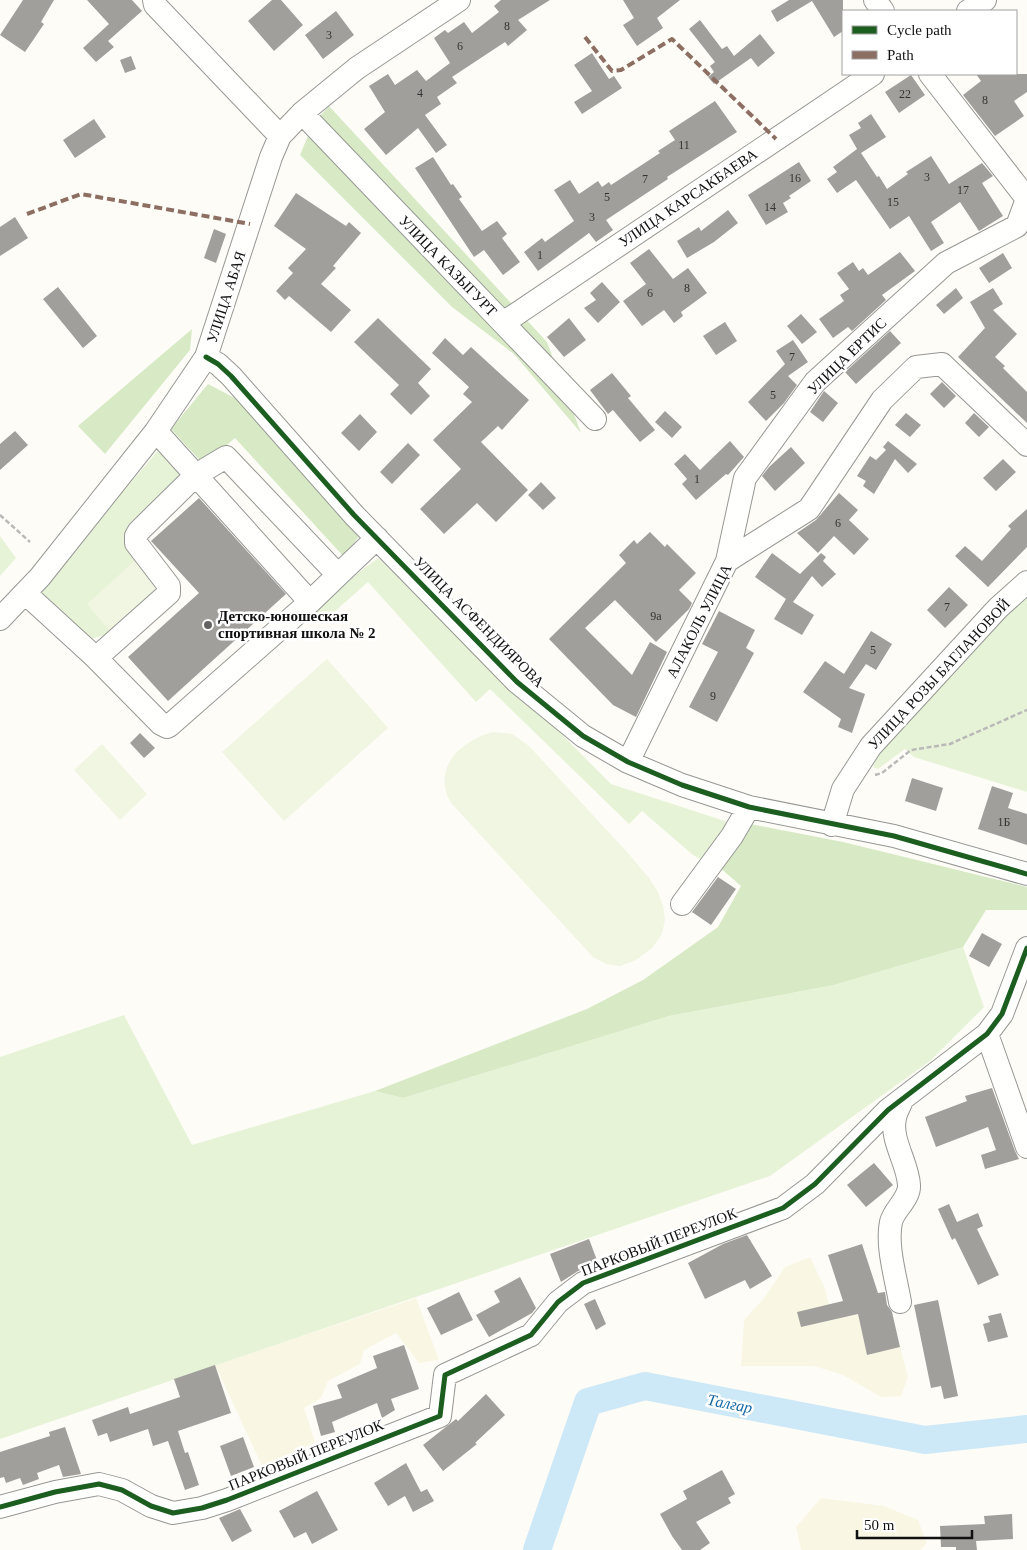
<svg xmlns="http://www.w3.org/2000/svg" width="1027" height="1550" font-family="'Times New Roman',serif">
<rect width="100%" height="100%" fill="#fdfcf7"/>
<path fill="#f9f7e4" d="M810,1257L824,1286L829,1305L798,1312L801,1327L858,1314L867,1354L900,1347L908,1377L901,1396L881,1397L843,1375L814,1366H741L744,1320L765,1297L785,1267Z
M416,1298L439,1360L419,1363L396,1333L364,1350L360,1364L328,1381L321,1398L304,1408L315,1442L263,1468L215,1365Z
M821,1498L884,1506L918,1520L927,1543L920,1550H801L796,1527Z"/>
<path fill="#e7f3d7" d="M161,447L186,473L134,527L138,558L112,633L91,639L39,590Z
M0,536L16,558L0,576Z
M383,555L611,784L728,822L708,855L700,859L693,855L642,811L629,824L490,689L476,702L368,582L324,621L316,611L359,572Z
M1027,586V792L914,757L905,749L878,769L873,767L879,753Z
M963,947L984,1007L930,1061L770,1176L0,1439V1057L124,1015L192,1145L375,1091L403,1098L669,1016L834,985Z"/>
<path fill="#d8eac5" d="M329,106L547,342L581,433L514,354L452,307L300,155L313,124Z
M192,329L190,350L105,454L78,426Z
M208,384L254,408L362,532L344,557L235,438L204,465L171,429Z
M750,824L843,842L1027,887V910H986L963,947L834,985L669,1016L403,1098L375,1091L587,1009L643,980L718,927L741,886L719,867Z"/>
<path fill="#f0f6e1" d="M138,558L164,588L112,633L87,604Z
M327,659L388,728L284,821L222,752Z
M493,732L512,734L529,746L627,852L649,878L658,892L663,906L665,920L662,934L652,948L636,960L620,966L606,964L593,957L451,803C431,769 460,741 493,732Z
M102,744L147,794L120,820L74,770Z"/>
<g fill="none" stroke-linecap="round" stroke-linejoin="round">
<path stroke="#cde8f7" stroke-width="28" d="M537,1550L588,1402L645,1386L925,1440L1027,1429"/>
</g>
<path fill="#a19f9c" d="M23,0H54L41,22L44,24L25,52L0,35Z
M87,0H132L142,11L108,41L114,47L96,62L83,48L109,24Z
M272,0H281L303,25L274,51L248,21Z
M501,0H550L518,20L527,30L508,46L505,42L452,77L457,83L437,97L441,104L425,115L447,145L436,153L418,128L386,155L364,129L385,112L369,86L388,74L395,85L417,70L426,81L450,63L434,38L445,30L448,33L464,22L472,33L499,12L494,6Z
M623,0H680L657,18L663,28L637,46L623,25L634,18Z
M789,0H843V31L834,37L812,1L777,22L771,11Z
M336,11L354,35L323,59L305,35Z
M700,20L722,49L727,46L734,56L760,34L775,53L758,67L751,58L714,84L708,77L714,72L710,66L715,62L689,29Z
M592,53L609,79L614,76L622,88L582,114L574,102L592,91L574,65Z
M131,56L136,69L125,73L120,60Z
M976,74H1027V92L1014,101L1024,116L995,136L963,95L981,81Z
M911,75L925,95L899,113L885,92Z
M715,101L737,132L667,177L668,179L606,220L613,230L596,242L589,233L538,271L524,252L542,238L545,242L574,221L554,190L570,180L579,194L598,181L602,187L609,182L611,185L660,153L658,151L675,140L669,131Z
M871,114L886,137L861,153L877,177L879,176L887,189L908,174L906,172L931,156L949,184L982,163L993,176L982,183L1003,216L979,231L960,202L931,222L944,243L931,251L909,216L890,229L856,180L837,193L827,179L837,172L833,167L857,149L849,135L861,128L858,123Z
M94,119L106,137L75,158L63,140Z
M433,157L451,185L453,184L462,197L459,199L482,231L497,221L507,234L502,238L520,262L503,275L484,250L474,257L415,168Z
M799,162L811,181L789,196L791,198L783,203L788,212L766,225L748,195Z
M296,193L346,226L349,222L361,233L333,266L336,268L321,284L351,310L331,332L289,296L285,300L276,291L293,273L288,268L306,249L274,226Z
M728,210L738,223L714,242L687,258L677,241L699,227L701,231Z
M15,217L28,238L0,256V227Z
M214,229L226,234L216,263L204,258Z
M649,249L673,279L688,268L707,293L681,312L683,316L674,323L664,310L642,326L623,301L646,284L630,263Z
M900,252L915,271L882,295L886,300L852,331L848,327L833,338L819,319L844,301L840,295L849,289L837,273L853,262L859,271L863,268L868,275Z
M1003,253L1012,268L989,283L979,268Z
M602,282L620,302L598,323L584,308L596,300L590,293Z
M58,287L97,336L83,348L43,299Z
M956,288L963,298L944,314L936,305Z
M993,288L1003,304L993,310L1017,334L995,357L1005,366L1003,368L1027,392V423L958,357L985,328L970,302Z
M801,314L817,332L802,344L787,326Z
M378,318L431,369L418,383L430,396L411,415L390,394L399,385L354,342Z
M569,318L586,340L564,357L547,337Z
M725,322L737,341L716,355L703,336Z
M890,331L901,343L856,384L845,372Z
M445,338L463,355L471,347L529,400L502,430L498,426L481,442L528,490L496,522L477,503L444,534L420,509L461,469L433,440L472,402L463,394L469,387L432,353Z
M793,340L808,362L788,376L797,385L784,403L766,421L748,402L785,364L776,351Z
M612,373L631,396L628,398L655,430L640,442L613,410L608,414L590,390Z
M942,382L956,396L944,408L930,394Z
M824,391L838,403L823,422L810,412Z
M665,411L682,427L672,438L655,422Z
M906,413L921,425L910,437L895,425Z
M974,413L989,427L979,437L965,423Z
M360,414L377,432L359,451L341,433Z
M15,431L28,445L0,470V444Z
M730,441L744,457L728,475L726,474L696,500L682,484L687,479L674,464L685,454L700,470Z
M888,441L917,464L908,473L895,459L874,494L863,486L866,481L857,476L870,456L876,460L886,450L883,447Z
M408,443L420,455L392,484L380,472Z
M791,447L805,463L775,491L762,476L769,467Z
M1003,459L1016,472L996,491L983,478Z
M541,482L556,498L543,510L528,495Z
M839,493L858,510L849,520L869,539L854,555L834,536L818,553L797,533L816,520Z
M199,498L286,594L168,701L128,657L199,593L151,541Z
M1027,509V547L988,587L955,556L965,546L982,561L1011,529L1008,526Z
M650,532L665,547L667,544L696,573L679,590L692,603L689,609L656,642L615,600L585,628L632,675L650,642L667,652L636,717L613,705L549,639L626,563L619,555L634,540L637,544Z
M772,553L800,574L821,553L826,557L823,561L836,574L822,587L812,576L793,602L814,615L802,635L774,619L786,599L755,577Z
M949,587L968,605L945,628L927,610Z
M719,611L755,630L746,648L754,653L717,722L689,707L718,652L702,644Z
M871,631L892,644L876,670L866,664L849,688L865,694L852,733L838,727L841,719L803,692L825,661L844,674Z
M140,733L155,748L144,758L130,743Z
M912,778L943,788L936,811L905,801Z
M992,786L1013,793L1008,808L1027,814V845L978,829Z
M718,877L736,889L711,925L692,912Z
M982,933L1002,944L989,967L969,956Z
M992,1088L1015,1151L1019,1159L985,1169L981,1155L996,1150L988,1127L936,1147L925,1117L967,1101L965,1096Z
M874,1163L893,1185L866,1207L847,1185Z
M949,1204L957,1222L978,1213L983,1226L977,1229L999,1275L978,1285L955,1238L952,1240L938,1209Z
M747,1235L772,1276L750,1289L745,1280L705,1299L688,1263L723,1244Z
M589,1239L598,1263L578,1271L561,1282L550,1254Z
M862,1244L878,1293L885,1292L887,1305L892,1312L900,1347L867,1355L858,1314L801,1327L797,1312L843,1301L828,1255Z
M520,1277L536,1308L532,1313L489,1337L476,1315L500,1302L494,1291Z
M459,1292L473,1320L441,1335L427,1308Z
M595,1299L606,1324L596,1330L584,1304Z
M938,1300L958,1396L944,1399L941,1386L931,1388L914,1305Z
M1001,1313L1008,1337L988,1342L983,1324L990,1322L988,1316Z
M404,1345L419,1389L391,1399L395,1410L382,1418L377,1403L332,1422L335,1432L321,1436L313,1406L342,1398L337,1385L377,1368L373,1356Z
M215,1365L231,1413L178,1431L185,1453L188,1452L199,1485L185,1490L168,1441L153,1446L148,1429L110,1442L107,1433L98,1436L92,1420L128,1407L130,1414L180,1397L174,1379Z
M486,1394L505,1415L475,1443L477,1444L443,1471L423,1445L456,1419L458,1421Z
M65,1427L81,1474L63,1477L59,1465L37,1473L39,1479L23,1485L20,1478L6,1483L4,1477L0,1478V1452L50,1436L49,1432Z
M243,1437L254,1467L231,1476L220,1446Z
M406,1463L421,1492L427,1489L434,1501L413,1512L405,1496L388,1506L374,1483Z
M722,1470L735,1494L728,1498L731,1503L696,1522L710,1543L700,1550H682L672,1536L660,1514L687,1499L683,1491Z
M317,1491L338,1530L312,1544L306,1532L294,1538L279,1511Z
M240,1509L252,1531L232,1542L219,1518Z
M1012,1514L1013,1539L976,1541L977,1550H956V1547H941L940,1526L985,1524L984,1516Z"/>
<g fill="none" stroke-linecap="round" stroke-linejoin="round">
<g stroke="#979795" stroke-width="24">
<path id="minor" d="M154,0L155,5L280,136
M875,0L883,11
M968,11L985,0
M302,113L595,419
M503,323L873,74
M206,357L218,364L231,376L354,515L517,682L583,736L628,762L682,785L749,807L894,836L1027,874
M727,561L745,478L815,382L946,263L1017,226L1027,199L930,74
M338,575L377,538
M25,593L96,658L161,724L167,727L169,726L310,602L156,431
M0,619L40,577L156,431L206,357L271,157L280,136L302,113L357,68L459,0
M96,658L169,593V586L136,543V536L139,531L196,475L226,457L338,575L310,602
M628,762L727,561L809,509L882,400L916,367L942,364L1027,445
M832,825L843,789L871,746L998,608L1027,582
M682,904L732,836L749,807
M987,1034L1027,1147
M900,1302C896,1278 886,1246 891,1222C894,1209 910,1199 909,1185C908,1163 890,1140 895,1118C896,1112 900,1106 902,1100
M0,1507L55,1492L99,1484L122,1490L151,1506L173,1513L202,1508L227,1500L440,1416L445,1375L531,1335L558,1302L583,1283L783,1208L815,1184L888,1110L987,1034L1002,1014L1027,948"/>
</g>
<path stroke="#b9b9b8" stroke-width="2.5" stroke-dasharray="5 2.5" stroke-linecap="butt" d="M0,515L30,542
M875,775L882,773L911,750L950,744L1027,710"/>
<use href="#minor" stroke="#fffffe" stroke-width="22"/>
<path stroke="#8d6e63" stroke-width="4" stroke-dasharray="8 4" stroke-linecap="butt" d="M585,37L612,71L621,70L672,39L776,139
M27,214L81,194L250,224"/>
<g stroke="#fff" stroke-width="8">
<path id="cycleway" d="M206,357L218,364L231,376L354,515L517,682L583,736L628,762L682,785L749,807L894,836L1027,874
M0,1507L55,1492L99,1484L122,1490L151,1506L173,1513L202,1508L227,1500L440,1416L445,1375L531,1335L558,1302L583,1283L783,1208L815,1184L888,1110L987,1034L1002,1014L1027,948"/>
</g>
<use href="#cycleway" stroke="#1b5e20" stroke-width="5"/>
</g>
<circle fill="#646362" stroke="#fff" stroke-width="2" cx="208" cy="625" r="5"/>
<g text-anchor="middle" stroke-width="5" stroke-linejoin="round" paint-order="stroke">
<g font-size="12" fill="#353434">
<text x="507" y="30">8</text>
<text x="329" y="39">3</text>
<text x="460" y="50">6</text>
<text x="420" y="97">4</text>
<text x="905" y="98">22</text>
<text x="985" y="104">8</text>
<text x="684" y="149">11</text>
<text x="927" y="181">3</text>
<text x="795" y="182">16</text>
<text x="645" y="183">7</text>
<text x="963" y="194">17</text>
<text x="607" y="201">5</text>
<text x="893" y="206">15</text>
<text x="770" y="211">14</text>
<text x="592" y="221">3</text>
<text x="540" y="259">1</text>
<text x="687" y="292">8</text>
<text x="650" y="297">6</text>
<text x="792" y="361">7</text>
<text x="773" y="399">5</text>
<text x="697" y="483">1</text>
<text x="838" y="527">6</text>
<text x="947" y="611">7</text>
<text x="656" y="620">9а</text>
<text x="873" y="654">5</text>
<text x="713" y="700">9</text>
<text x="1004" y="826">1Б</text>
</g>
<g font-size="15" fill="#111" stroke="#fff">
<text transform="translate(688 198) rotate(-34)" y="5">УЛИЦА КАРСАКБАЕВА</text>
<text transform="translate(448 266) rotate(46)" y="5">УЛИЦА КАЗЫГУРТ</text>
<text transform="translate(226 297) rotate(-72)" y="5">УЛИЦА АБАЯ</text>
<text transform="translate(847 356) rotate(-44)" y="5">УЛИЦА ЕРТИС</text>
<text transform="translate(699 621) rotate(-63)" y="5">АЛАКОЛЬ УЛИЦА</text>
<text transform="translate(479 622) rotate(45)" y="5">УЛИЦА АСФЕНДИЯРОВА</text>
<text transform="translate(939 674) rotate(-47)" y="5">УЛИЦА РОЗЫ БАГЛАНОВОЙ</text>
<text transform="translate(659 1242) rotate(-21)" y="5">ПАРКОВЫЙ ПЕРЕУЛОК</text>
<text transform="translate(306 1455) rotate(-22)" y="5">ПАРКОВЫЙ ПЕРЕУЛОК</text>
</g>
<g font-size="15" font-weight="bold" fill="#111" stroke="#fff" text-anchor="start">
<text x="218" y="621">Детско-юношеская<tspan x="218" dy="17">спортивная школа № 2</tspan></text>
</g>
<g font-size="16" font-style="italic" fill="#1768a6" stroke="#fff">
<text transform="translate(730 1403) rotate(11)" y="6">Талғар</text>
</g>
</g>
<rect x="842" y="10" width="175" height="65" fill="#ffffff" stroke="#a0a0a0"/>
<rect x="852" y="26" width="25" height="8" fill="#1b5e20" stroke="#a0a0a0"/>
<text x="887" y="35" font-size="15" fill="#111111">Cycle path</text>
<rect x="852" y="51" width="25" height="8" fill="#8d6e63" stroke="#a0a0a0"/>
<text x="887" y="60" font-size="15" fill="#111111">Path</text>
<path d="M857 1530v8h115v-8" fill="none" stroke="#111111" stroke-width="2.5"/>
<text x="864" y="1530" font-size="15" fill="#111111" stroke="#ffffff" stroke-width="4" paint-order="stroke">50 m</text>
</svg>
